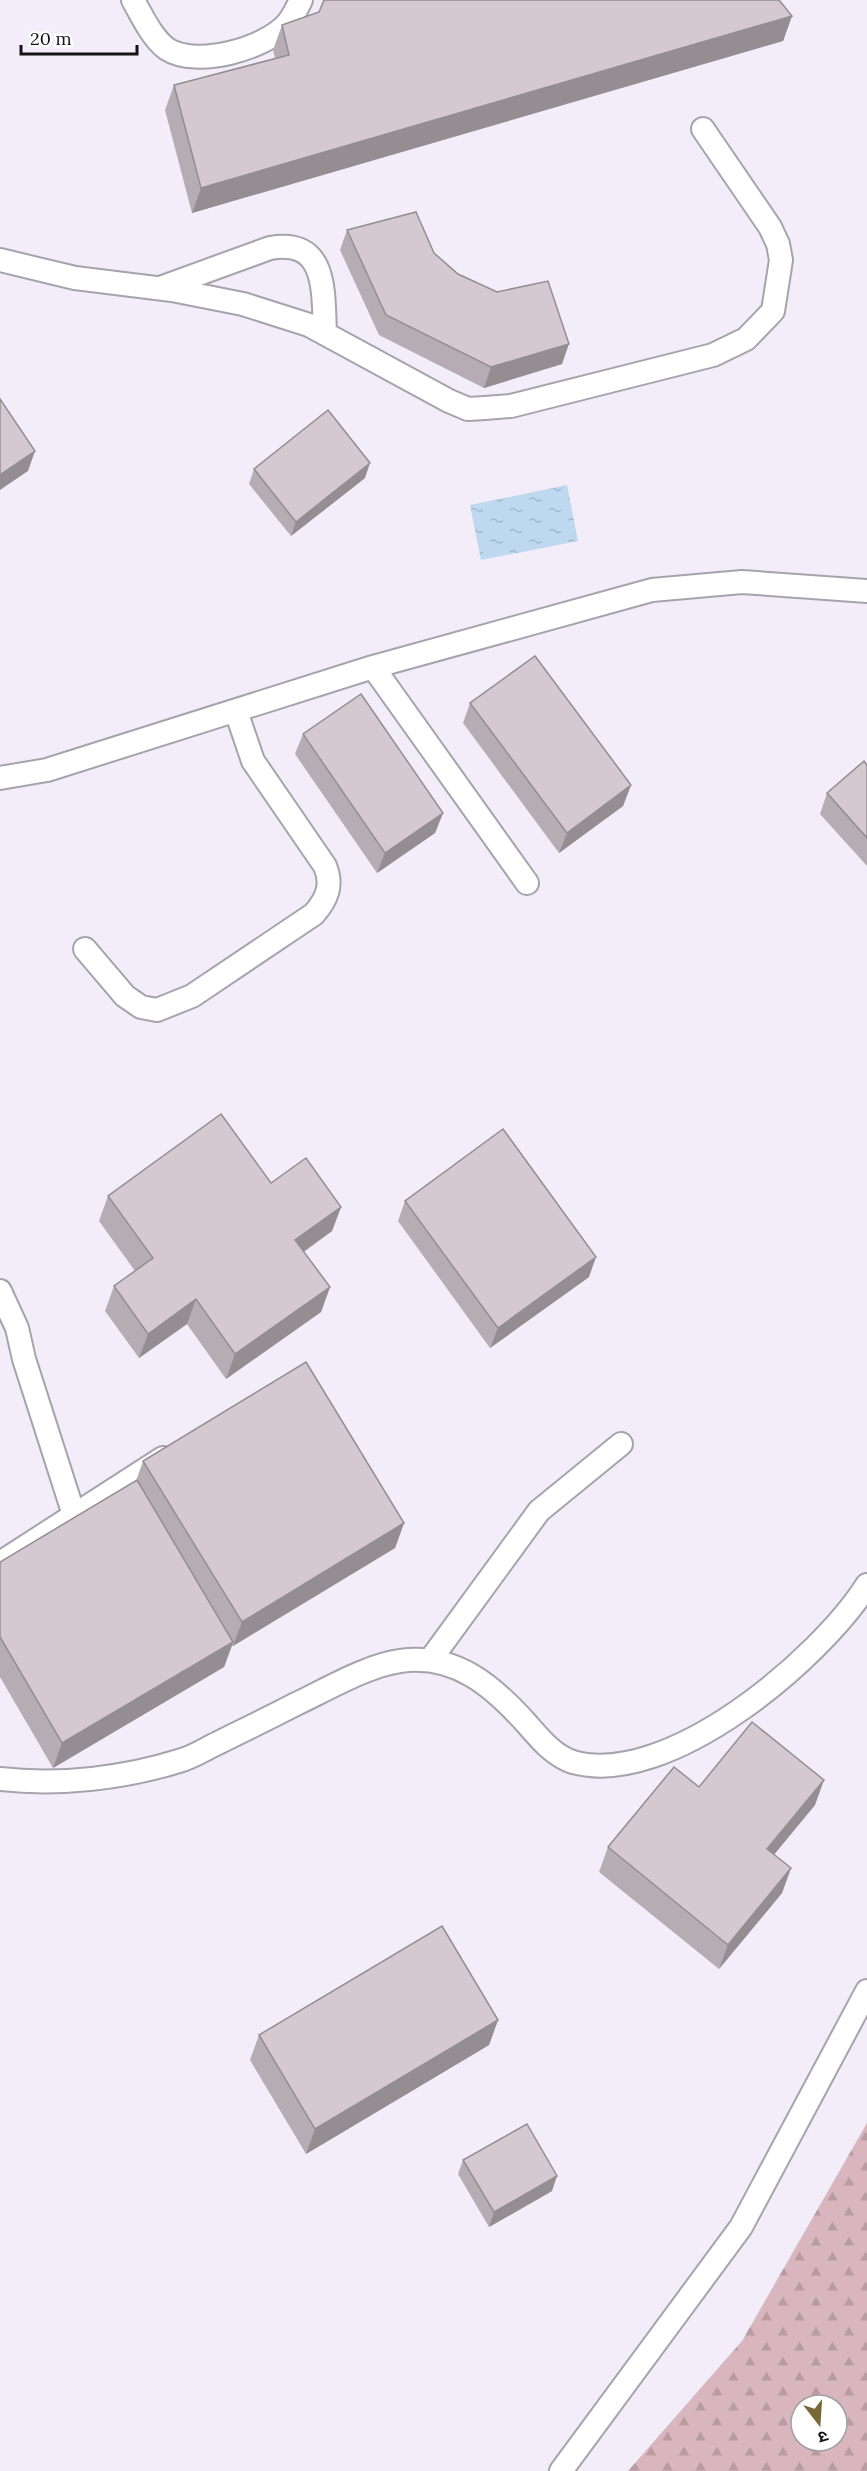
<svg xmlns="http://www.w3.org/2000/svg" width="867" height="2471" font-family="Lora,'Noto Sans Devanagari',serif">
<defs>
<pattern id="forest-firs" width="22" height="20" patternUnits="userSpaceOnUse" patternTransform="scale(1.5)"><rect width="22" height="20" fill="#d9b5bd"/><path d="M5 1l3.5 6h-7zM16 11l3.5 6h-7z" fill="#b99ba2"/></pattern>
<pattern id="water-ripples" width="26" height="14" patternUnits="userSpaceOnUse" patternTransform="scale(1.5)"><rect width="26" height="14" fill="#bdd8ef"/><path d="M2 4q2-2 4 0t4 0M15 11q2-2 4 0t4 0" fill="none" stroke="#a2b8cc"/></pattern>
</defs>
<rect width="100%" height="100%" fill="#f2edf9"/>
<path fill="url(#forest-firs)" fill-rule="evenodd" d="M867,2123V2471H628L742,2341ZM801,2405H837V2441H801Z"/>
<path fill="url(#water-ripples)" d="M567,485L578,541L481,560L470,505Z"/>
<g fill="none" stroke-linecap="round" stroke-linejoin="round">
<g stroke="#a7a3ad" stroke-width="26">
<path id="service" d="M133,0C142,16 152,38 167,49C197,68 264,49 287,24C293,17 297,8 301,0
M0,260L75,278L172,290L243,304L309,325L449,401L468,409L485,408L511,406L713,355L746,339L773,311L781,260L778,244L770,227L703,129
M160,288L270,248C328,238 323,292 325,334
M373,667L527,883
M0,778L47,770L373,667L652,590L742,582L867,591
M85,949L125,996L141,1007L157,1010L192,996L314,914C327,899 333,885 325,866L253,761L236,711
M0,1291L17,1328L24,1359L74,1515
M0,1563L163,1458
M431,1659L539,1511L621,1444
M0,1779C59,1786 126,1778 182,1760C195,1756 207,1748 218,1743C244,1730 269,1718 294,1705C324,1691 368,1665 400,1661C455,1653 493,1686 527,1724C540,1739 554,1756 573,1762C668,1789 820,1659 867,1585
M561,2471L741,2227L867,1991"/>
</g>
<use href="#service" stroke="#fff" stroke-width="22"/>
</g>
<path fill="#b6adb4" d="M319,12L792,16L783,41L192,213L165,110L174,85L275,58L273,50L282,25Z
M347,230L434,253L562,364L484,388L379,335L340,250Z
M254,469L365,478L291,536L249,484Z
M470,703L631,785L623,806L559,853L463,723Z
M303,734L443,813L435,833L377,873L295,754Z
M867,765V866L820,814L827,793Z
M271,1183L341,1207L332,1231L304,1252L330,1287L321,1312L226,1379L187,1324L139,1358L105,1311L114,1286L135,1271L99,1221L108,1196Z
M405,1201L589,1277L490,1348L398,1221Z
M143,1461L404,1523L395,1548L233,1646H232L224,1667L53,1768L0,1677V1562L136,1481Z
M699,1787L815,1805L774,1854L791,1868L782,1893L719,1969L599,1872L608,1847Z
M498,2020L489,2045L306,2154L250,2060L259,2035Z
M463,2160L552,2191L489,2227L458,2174Z"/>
<path fill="#948d92" d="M792,16L783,41L192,213L201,188Z
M569,344L562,364L484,388L491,367Z
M35,451L28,471L0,490V475Z
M370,463L365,478L291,536L296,522Z
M631,785L623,806L559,853L567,833Z
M443,813L435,833L377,873L385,853Z
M341,1207L332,1231L286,1264L295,1240Z
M596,1257L589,1277L490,1348L498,1328Z
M330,1287L321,1312L226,1379L235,1354Z
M196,1299L187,1324L139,1358L148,1334Z
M404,1523L395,1548L233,1646L242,1622Z
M233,1642L224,1667L53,1768L62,1743Z
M824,1780L815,1805L758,1874L767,1849Z
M791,1868L782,1893L719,1969L728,1945Z
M498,2020L489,2045L306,2154L315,2129Z
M557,2176L552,2191L489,2227L494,2212Z"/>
<path fill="#d4c9d1" stroke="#948d92" stroke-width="1.5" d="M324,0H779L792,16L201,188L174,85L289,55L282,25L319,12Z
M416,212L434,253L458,274L497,292L548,281L569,344L491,367L386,315L347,230Z
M0,399L35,451L0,475Z
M328,410L370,463L296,522L254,469Z
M535,656L631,785L567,833L470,703Z
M361,694L443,813L385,853L303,734Z
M864,761L867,765V838L827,793Z
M221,1114L271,1183L306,1158L341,1207L295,1240L330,1287L235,1354L196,1299L148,1334L114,1286L153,1258L108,1196Z
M503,1129L596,1257L498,1328L405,1201Z
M306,1362L404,1523L242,1622L143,1461Z
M137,1480L233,1642L62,1743L0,1637V1562Z
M752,1722L824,1780L767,1849L791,1868L728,1945L608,1847L674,1767L699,1787Z
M442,1926L498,2020L315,2129L259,2035Z
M527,2124L557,2176L494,2212L463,2160Z"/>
<g transform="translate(819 2423) rotate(163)"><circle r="28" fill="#ffffff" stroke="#a1a0a1" stroke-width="1.5"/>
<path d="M0-4.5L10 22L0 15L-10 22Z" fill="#786836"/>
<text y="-9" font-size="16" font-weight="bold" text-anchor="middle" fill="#131215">उ</text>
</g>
<path d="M21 45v9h116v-9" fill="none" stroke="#131215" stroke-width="3"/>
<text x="30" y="45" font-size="18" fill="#131215" stroke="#ffffff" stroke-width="4.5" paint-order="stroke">20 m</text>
</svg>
